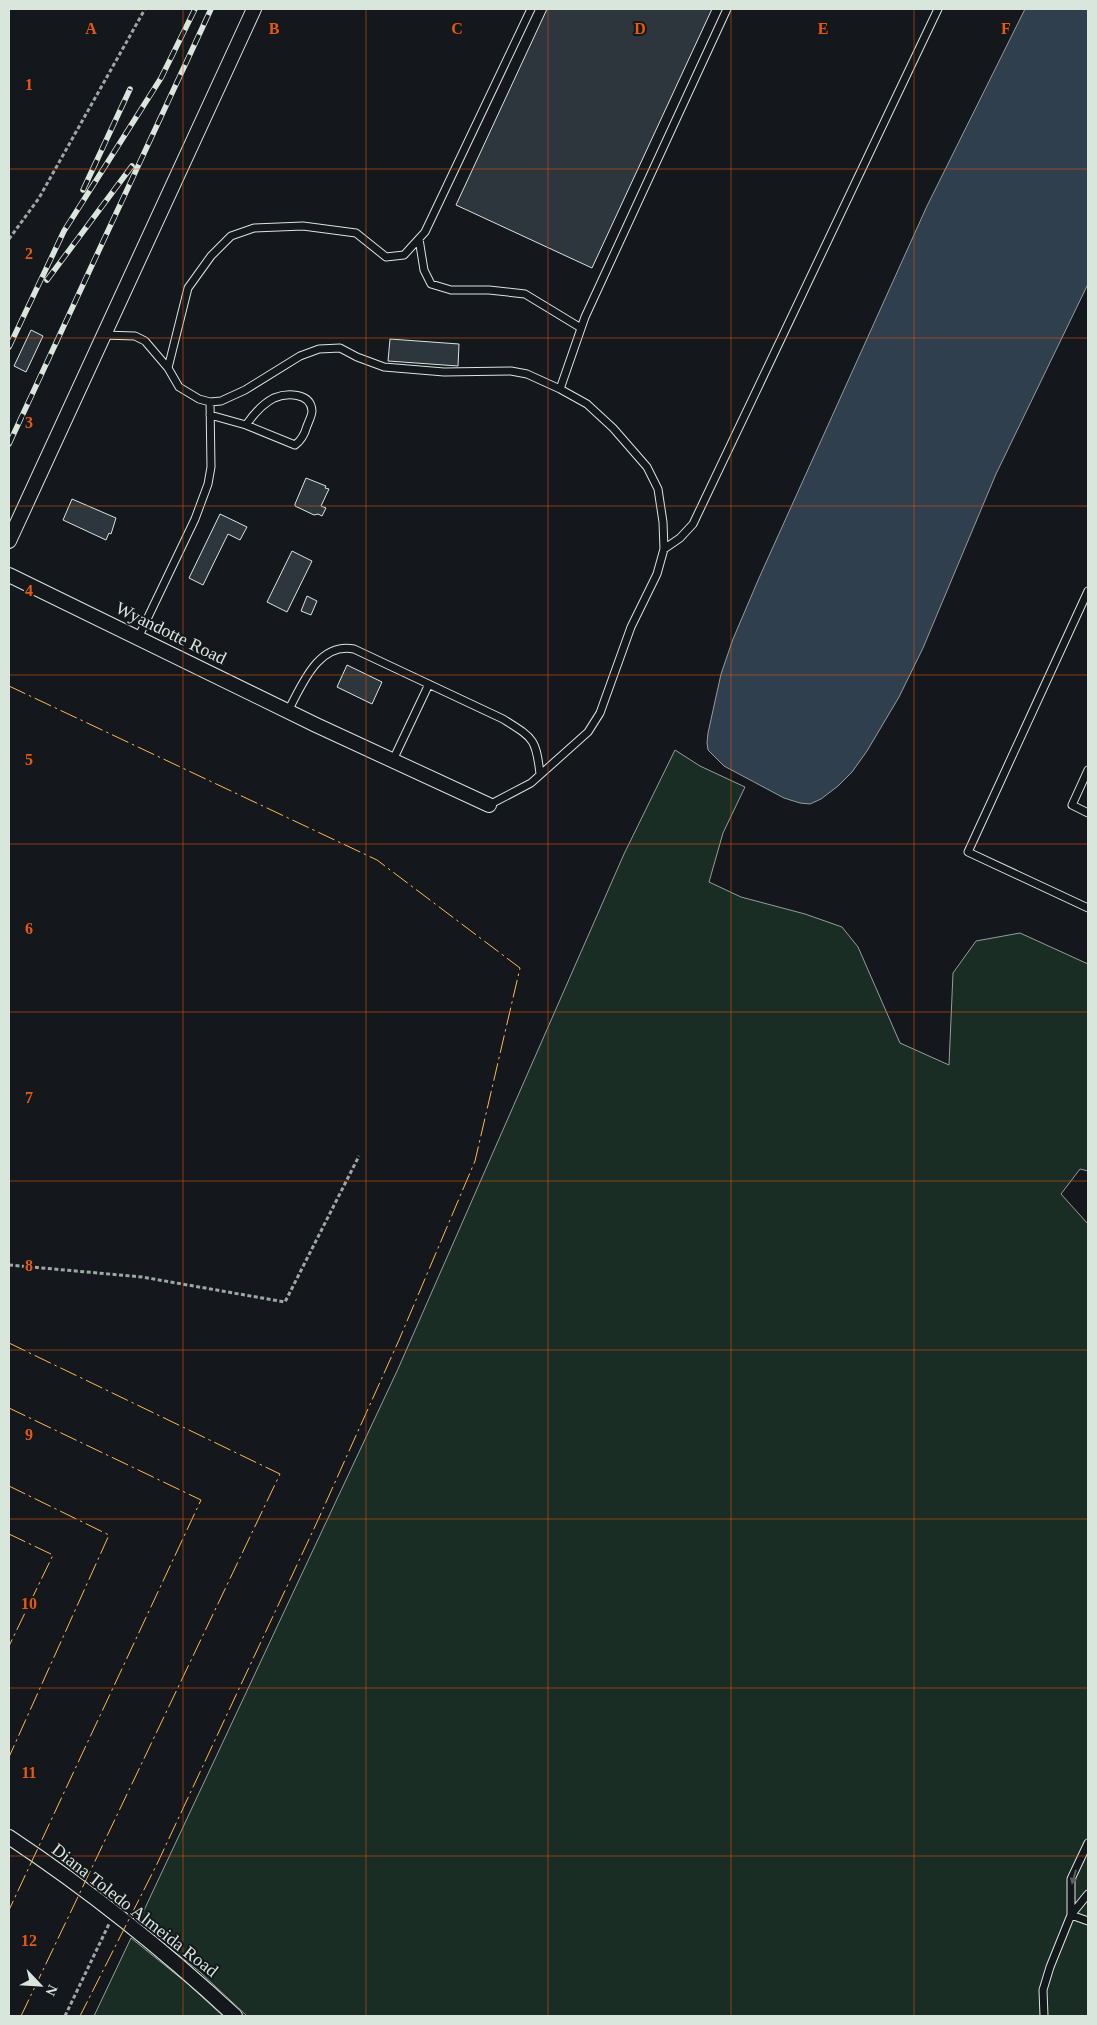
<svg xmlns="http://www.w3.org/2000/svg" width="1097" height="2025" font-family="Georgia,serif">
<rect width="100%" height="100%" fill="#14181c"/>
<path fill="#1a2d24" stroke="#939e99" d="M675,750L700,766L745,787L723,833L709,882L741,897L805,914L842,927L858,947L900,1043L949,1065L953,973L976,941L1020,933L1088,964V1171L1080,1169L1061,1194L1088,1224V2016H247L200,1972L138,1923L398,1369L624,854Z
M131,1938L188,1984L223,2016H94Z"/>
<path fill="#2f3f4d" stroke="#939e99" d="M1025,9H1088V284L996,474L923,648L899,697L867,751L852,772L838,786L821,799L810,804L800,803L784,798L724,766L708,750L707,743L708,733L721,674L733,639L759,578L927,206Z"/>
<path fill="#2c363c" stroke="#d8e6dc" d="M547,9H712L592,268L456,205Z
M31,330L43,336L26,372L14,366Z
M390,339L459,344L458,366L388,361Z
M306,478L326,486L325,488L329,489L321,506L326,508L322,516L318,514L314,515L295,506V504Z
M72,499L116,518L111,534L109,533L106,540L63,520Z
M220,514L247,527L240,540L228,534L203,585L189,578Z
M292,551L312,561L287,612L267,602Z
M307,596L317,601L311,615L301,611Z
M347,665L382,682L372,704L337,687Z"/>
<g fill="none" stroke-linecap="round" stroke-linejoin="round">
<g stroke="#d8e6dc" stroke-width="9">
<path id="lane" d="M419,239L424,270L431,284L451,290H489L525,294L581,328
M103,335L135,336L145,341L168,368L179,387L199,399L210,402L221,401L245,390L300,356L319,349L340,348L357,357L384,367L444,372L511,371L527,374L560,389L587,404L613,428L647,467L658,489L663,522L664,549L657,574L631,627L600,713L588,732L531,783L489,805
M168,368L188,288L211,256L231,236L254,228L303,226L356,233L386,257L404,255L425,232L531,9
M560,389L585,317L727,9
M210,415L246,425L295,445C302,440 305,433 307,426C309,421 312,415 312,411C311,392 286,393 274,398C262,404 253,415 246,425
M664,549L680,538L693,524L938,9
M1088,591L968,852L1088,908
M138,638L195,519L208,484L211,467L210,402
M288,711C302,685 318,642 354,649L503,719C533,738 536,738 540,774
M393,760L429,684
M1088,770L1072,805L1088,813
M1071,1915V1879L1088,1843
M1071,1915L1088,1894
M1044,2016L1043,1990L1050,1967L1071,1915L1088,1921"/>
</g>
<g stroke="#d8e6dc" stroke-width="16">
<path id="street" d="M9,541L254,9
M9,575L316,725L489,805
M9,1837C89,1890 165,1951 235,2016"/>
</g>
<path stroke="#9da8a2" stroke-width="3" stroke-dasharray="4 2.5" stroke-linecap="butt" d="M9,239L39,198L145,9
M9,1265L142,1277L285,1302L359,1156
M65,2016L109,1924"/>
<use href="#lane" stroke="#14181c" stroke-width="7"/>
<use href="#street" stroke="#14181c" stroke-width="14"/>
<g stroke="#d8e6dc" stroke-width="5.5">
<path id="rail" d="M83,190L130,89
M47,280L132,166
M9,347L64,231L161,78L195,9
M9,444L211,9"/>
</g>
<use href="#rail" stroke="#14181c" stroke-width="4" stroke-dasharray="11" stroke-linecap="butt"/>
<path stroke="#ffb74d" stroke-width="1" stroke-dasharray="18 4 2.5 4" stroke-linecap="butt" d="M9,686L377,860L520,968L475,1161L399,1340L318,1520L157,1864L80,2016
M9,1343L280,1474L21,2016
M9,1408L201,1500L9,1910
M9,1486L109,1535L9,1757
M9,1534L53,1555L9,1646"/>
</g>
<defs><path id="oneway-solid" d="M-6-.8H1V-3.2L6.5 0L1 3.2V.8H-6Z" transform="scale(1.25)"/></defs>
<use fill="#59605f" href="#oneway-solid" transform="translate(1074 1877) rotate(106)"/>
<path fill="none" stroke="#e8590c" stroke-width="1" stroke-opacity="0.55" d="M183,9V2016M366,9V2016M548,9V2016M731,9V2016M914,9V2016M9,169H1088M9,338H1088M9,506H1088M9,675H1088M9,844H1088M9,1012H1088M9,1181H1088M9,1350H1088M9,1519H1088M9,1688H1088M9,1856H1088"/>
<g text-anchor="middle" stroke-width="4" stroke-linejoin="round" paint-order="stroke">
<g font-size="18" fill="#d8e6dc" stroke="#14181c">
<text transform="translate(171 633) rotate(26)" y="6">Wyandotte Road</text>
<text transform="translate(135 1910) rotate(38)" y="6">Diana Toledo Almeida Road</text>
</g>
</g>
<g font-size="16" text-anchor="middle" font-weight="bold" fill="#e8590c" stroke="#14181c" stroke-width="4" stroke-linejoin="round" paint-order="stroke">
<text x="91" y="34">A</text>
<text x="274" y="34">B</text>
<text x="457" y="34">C</text>
<text x="640" y="34">D</text>
<text x="823" y="34">E</text>
<text x="1006" y="34">F</text>
<text x="29" y="90">1</text>
<text x="29" y="259">2</text>
<text x="29" y="428">3</text>
<text x="29" y="596">4</text>
<text x="29" y="765">5</text>
<text x="29" y="934">6</text>
<text x="29" y="1103">7</text>
<text x="29" y="1271">8</text>
<text x="29" y="1440">9</text>
<text x="29" y="1609">10</text>
<text x="29" y="1778">11</text>
<text x="29" y="1946">12</text>
</g>
<rect width="1097" height="2025" fill="none" stroke="#d8e6dc" stroke-width="20"/>
<g transform="translate(40 1985) rotate(115)" stroke="#14181c" stroke-width="4" paint-order="stroke">
<path d="M0-4L9 19L0 12L-9 19Z" fill="#d8e6dc"/>
<text y="-8" font-size="14" font-weight="bold" text-anchor="middle" fill="#d8e6dc">N</text>
</g>
</svg>
